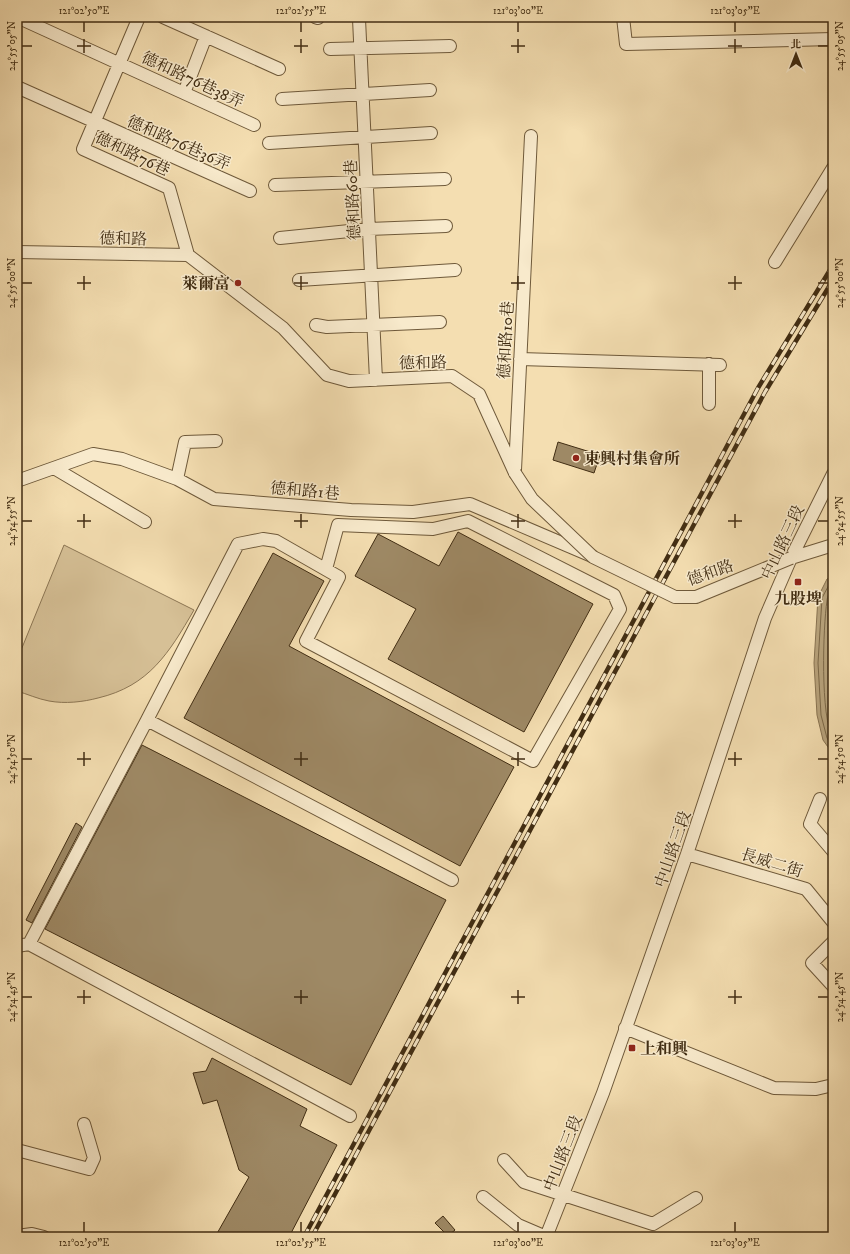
<svg xmlns="http://www.w3.org/2000/svg" width="850" height="1254" font-family="'IM FELL DW Pica','Noto Serif TC',serif">
<rect width="100%" height="100%" fill="#f4deb1"/>
<filter id="stains"><feTurbulence type="fractalNoise" baseFrequency=".005" numOctaves="4"/><feColorMatrix values="0 0 0 0 .2 0 0 0 0 .09 0 0 0 0 .02 0 0 0 .5 -.17"/></filter>
<radialGradient id="worn" r=".72"><stop offset=".6" stop-color="#630" stop-opacity="0"/><stop offset="1" stop-color="#630" stop-opacity=".3"/></radialGradient>
<path fill="#d6c096" stroke="#8c7654" d="M64,545L194,610C169,653 149,686 98,698C83,702 65,704 49,701C38,699 27,694 17,691V660Z"/>
<path fill="#b7a27b" stroke="#887351" d="M833,576V754L823,740L817,715L814,663L818,597L827,579Z"/>
<g fill="none" stroke-linecap="round" stroke-linejoin="round">
<path stroke="#7c6847" stroke-width="1" d="M833,581L830,583L822,598L818,663L821,715L827,738L833,747
M833,587C831,591 827,596 827,601C823,626 820,718 833,738
M833,600L829,663L833,717"/>
</g>
<path fill="#9e8965" stroke="#412d13" d="M558,442L600,455L594,473L553,460Z
M458,532L593,604L524,732L388,659L416,609L355,576L378,534L439,566Z
M273,553L324,581L289,646L514,767L460,866L184,718Z
M142,745L446,900L351,1085L45,929Z
M76,823L82,827L32,923L26,920Z
M212,1058L307,1109L300,1126L337,1145L289,1237H215L249,1177L239,1170L217,1100L203,1104L193,1073L206,1071Z
M443,1216L455,1230L448,1236L435,1223Z"/>
<g fill="none" stroke-linecap="round" stroke-linejoin="round">
<g stroke="#6e593a" stroke-width="14">
<path id="minor" d="M17,17L254,125
M139,17L83,149L169,188L188,255
M163,17L279,69
M315,17L318,18
M623,17L626,44L833,39
M359,19L376,380
M330,49L450,46
M17,87L250,191
M184,93L206,36
M282,99L430,90
M269,143L431,133
M275,185L445,179
M280,238L369,229L446,226
M17,252L188,255L283,328L327,375L349,381L452,376L479,394L515,473
M775,262L833,168
M299,280L455,270
M316,325L327,327L440,322
M520,359L720,365
M709,364V404
M54,468L145,522
M515,470L531,136
M177,479L185,442L216,441
M17,481L93,454L122,459L177,479L214,499L351,510L413,512L470,504L592,556
M791,558L833,545
M326,569L338,525L433,529L468,521L614,595L620,609L533,761L306,641L339,577L276,541L263,539L238,544L147,720L452,880
M820,799L810,824L833,851
M687,854L806,889L833,922
M833,942L812,963L833,986
M29,944L147,720
M17,946L29,944L350,1116
M625,1028L774,1088L816,1089L833,1085
M17,1150L89,1169L94,1158L84,1124
M504,1160L524,1182L653,1224L696,1198
M483,1197L518,1225L546,1237
M17,1236L32,1234L44,1237
M546,1237L603,1093L687,854L765,618L791,558L833,474"/>
</g>
<use href="#minor" stroke="#f8eacc" stroke-width="12"/>
<g stroke="#412d13" stroke-width="4.5">
<path id="rail" d="M304,1237L758,388L833,265
M312,1237L765,392L833,280"/>
</g>
<use href="#rail" stroke="#f8eacc" stroke-width="3" stroke-dasharray="9" stroke-linecap="butt"/>
<g stroke="#6e593a" stroke-width="14" stroke-linecap="butt">
<path id="minor-bridge" d="M515,473L532,499L593,557L675,597H696L791,558"/>
</g>
<use href="#minor-bridge" stroke="#f8eacc" stroke-width="12"/>
</g>
<path fill="none" stroke="#412d13" stroke-width="1.5" d="M84,22V32M301,22V32M518,22V32M735,22V32M84,39V53M301,39V53M518,39V53M735,39V53M22,46H32M77,46H91M294,46H308M511,46H525M728,46H742M818,46H828M84,276V290M301,276V290M518,276V290M735,276V290M22,283H32M77,283H91M294,283H308M511,283H525M728,283H742M818,283H828M84,514V528M301,514V528M518,514V528M735,514V528M22,521H32M77,521H91M294,521H308M511,521H525M728,521H742M818,521H828M84,752V766M301,752V766M518,752V766M735,752V766M22,759H32M77,759H91M294,759H308M511,759H525M728,759H742M818,759H828M84,990V1004M301,990V1004M518,990V1004M735,990V1004M22,997H32M77,997H91M294,997H308M511,997H525M728,997H742M818,997H828M84,1222V1232M301,1222V1232M518,1222V1232M735,1222V1232"/>
<g fill="#8f2418" stroke="#f8eacc" stroke-width="1.5">
<circle cx="238" cy="283" r="4"/>
<circle cx="576" cy="458" r="4"/>
<rect x="794" y="578" width="8" height="8" rx="2"/>
<rect x="628" y="1044" width="8" height="8" rx="2"/>
</g>
<g text-anchor="middle" stroke-width="3" stroke-linejoin="round" paint-order="stroke">
<g font-size="16" fill="#412d13" stroke="#f8eacc">
<text transform="translate(193 79) rotate(25)" y="6">德和路76巷38弄</text>
<text transform="translate(179 142) rotate(24)" y="6">德和路76巷36弄</text>
<text transform="translate(133 153) rotate(26)" y="6">德和路76巷</text>
<text transform="translate(352 200) rotate(-93)" y="6">德和路60巷</text>
<text transform="translate(123 238) rotate(1)" y="6">德和路</text>
<text transform="translate(505 340) rotate(-87)" y="6">德和路10巷</text>
<text transform="translate(423 362) rotate(-1)" y="6">德和路</text>
<text transform="translate(305 490) rotate(5)" y="6">德和路1巷</text>
<text transform="translate(782 542) rotate(-65)" y="6">中山路三段</text>
<text transform="translate(710 572) rotate(-19)" y="6">德和路</text>
<text transform="translate(672 849) rotate(-71)" y="6">中山路三段</text>
<text transform="translate(772 862) rotate(17)" y="6">長威二街</text>
<text transform="translate(562 1153) rotate(-69)" y="6">中山路三段</text>
</g>
<g font-size="16" font-weight="bold" fill="#412d13" stroke="#f8eacc" text-anchor="start">
<text x="230" y="289" text-anchor="end">萊爾富</text>
<text x="584" y="464">東興村集會所</text>
<text x="798" y="604" text-anchor="middle">九股埤</text>
<text x="640" y="1054">上和興</text>
</g>
</g>
<rect width="850" height="1254" fill="none" stroke="#f4deb1" stroke-width="44"/>
<g transform="translate(796 54)" stroke="#f8eacc" stroke-width="3" paint-order="stroke">
<path d="M0-3L7 15L0 10L-7 15Z" fill="#412d13"/>
<text y="-6" font-size="11" font-weight="bold" text-anchor="middle" fill="#412d13">北</text>
</g>
<rect x="22" y="22" width="806" height="1210" fill="none" stroke="#412d13" stroke-width="1.5"/>
<g font-size="10" text-anchor="middle" fill="#412d13">
<text x="84" y="14">121°02'50"E</text>
<text x="301" y="14">121°02'55"E</text>
<text x="518" y="14">121°03'00"E</text>
<text x="735" y="14">121°03'05"E</text>
<text transform="translate(11 46) rotate(-90)" y="4">24°55'05"N</text>
<text transform="translate(839 46) rotate(-90)" y="4">24°55'05"N</text>
<text transform="translate(11 283) rotate(-90)" y="4">24°55'00"N</text>
<text transform="translate(839 283) rotate(-90)" y="4">24°55'00"N</text>
<text transform="translate(11 521) rotate(-90)" y="4">24°54'55"N</text>
<text transform="translate(839 521) rotate(-90)" y="4">24°54'55"N</text>
<text transform="translate(11 759) rotate(-90)" y="4">24°54'50"N</text>
<text transform="translate(839 759) rotate(-90)" y="4">24°54'50"N</text>
<text transform="translate(11 997) rotate(-90)" y="4">24°54'45"N</text>
<text transform="translate(839 997) rotate(-90)" y="4">24°54'45"N</text>
<text x="84" y="1246">121°02'50"E</text>
<text x="301" y="1246">121°02'55"E</text>
<text x="518" y="1246">121°03'00"E</text>
<text x="735" y="1246">121°03'05"E</text>
</g>
<rect width="100%" height="100%" filter="url(#stains)"/>
<rect width="100%" height="100%" fill="url(#worn)"/>
</svg>
